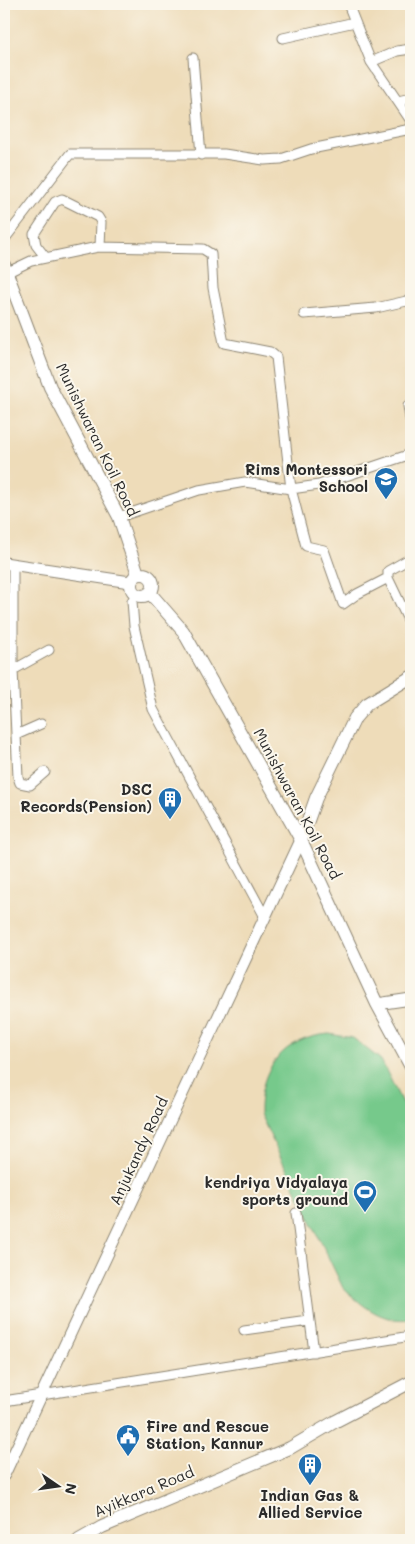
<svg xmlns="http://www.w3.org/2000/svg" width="415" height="1544" font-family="Mali,sans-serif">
<rect width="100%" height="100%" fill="#fbf7ec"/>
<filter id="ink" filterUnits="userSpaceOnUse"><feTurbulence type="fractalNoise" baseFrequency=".02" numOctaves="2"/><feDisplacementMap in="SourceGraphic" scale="10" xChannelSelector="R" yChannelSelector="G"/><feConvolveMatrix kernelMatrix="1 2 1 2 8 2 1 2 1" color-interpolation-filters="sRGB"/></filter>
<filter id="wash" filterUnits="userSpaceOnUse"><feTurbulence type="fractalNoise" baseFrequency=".0096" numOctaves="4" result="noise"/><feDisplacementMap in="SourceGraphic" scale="20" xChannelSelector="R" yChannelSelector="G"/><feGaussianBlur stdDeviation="1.12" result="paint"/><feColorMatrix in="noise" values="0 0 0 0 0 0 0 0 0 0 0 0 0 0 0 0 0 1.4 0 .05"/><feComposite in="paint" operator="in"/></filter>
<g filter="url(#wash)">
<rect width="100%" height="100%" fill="#eedcb9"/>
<path fill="#76c98b" stroke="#507a5b" d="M329,1034L353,1038L381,1060L411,1121V1319C382,1323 364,1307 343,1288L260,1114C259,1068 283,1038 329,1034Z"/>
</g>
<g filter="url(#ink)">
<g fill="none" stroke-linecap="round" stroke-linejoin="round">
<g stroke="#8c8472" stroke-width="11">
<path id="minor" d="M348,4L371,62
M283,38L355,22
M411,49L397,51L371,62L411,121
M193,58L201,155
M398,101L411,98
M4,240L70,154H224L264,160L281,159L311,149L411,129
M46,258L36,245L34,234L55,202L62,199L98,217L101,222L100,247
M6,273L31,261L98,247L203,249L211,254L213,288L224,343L270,352L276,357L291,489L306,546L324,550L343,604L357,594L388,578
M304,314L376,308L411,300
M411,404L408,406L411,425
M411,442V455
M119,517L199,490L245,482L291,489L319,485L411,454
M411,558L388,571V578L411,626
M13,564V670L18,777L20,783L30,785L45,772
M136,595L132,601L134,626L153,709L265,917
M13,670L49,650
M16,735L41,724
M296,1213L314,1352
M244,1330L309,1321
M4,1401L411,1336"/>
</g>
<g stroke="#8c8472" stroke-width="13">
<path id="tertiary" d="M4,563L130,582
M377,1004L411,999
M4,1475L301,840"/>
</g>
<g stroke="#8c8472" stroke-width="14">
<path id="secondary" d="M4,265L50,387L119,517L138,574
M131 585a11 11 0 1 1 22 0a11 11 0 1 1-22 0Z
M150,593L183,631L301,840L377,1004L411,1067
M301,840L316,798L355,718L367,704L411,677
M79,1540L102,1527L290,1448L336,1421L411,1382"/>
</g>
<use href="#minor" stroke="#fff" stroke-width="9"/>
<use href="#tertiary" stroke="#fff" stroke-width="11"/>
<use href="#secondary" stroke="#fff" stroke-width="12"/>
</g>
</g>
<defs>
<g id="school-pin" transform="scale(1.25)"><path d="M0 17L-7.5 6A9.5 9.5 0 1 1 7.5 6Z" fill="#1f6fb2" stroke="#fbf7ec"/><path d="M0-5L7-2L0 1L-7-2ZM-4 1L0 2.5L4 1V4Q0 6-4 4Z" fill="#fff"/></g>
<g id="building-pin" transform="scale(1.25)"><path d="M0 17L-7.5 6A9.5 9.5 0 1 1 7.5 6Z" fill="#1f6fb2" stroke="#fbf7ec"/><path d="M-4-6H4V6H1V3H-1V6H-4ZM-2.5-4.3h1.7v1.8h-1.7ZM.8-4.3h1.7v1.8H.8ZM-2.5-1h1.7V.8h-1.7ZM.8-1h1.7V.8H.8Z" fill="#fff"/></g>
<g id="stadium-pin" transform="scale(1.25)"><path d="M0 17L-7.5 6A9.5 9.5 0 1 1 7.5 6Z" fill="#1f6fb2" stroke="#fbf7ec"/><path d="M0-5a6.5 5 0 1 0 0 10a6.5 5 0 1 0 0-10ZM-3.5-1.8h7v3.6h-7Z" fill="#fff"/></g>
<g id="civic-pin" transform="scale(1.25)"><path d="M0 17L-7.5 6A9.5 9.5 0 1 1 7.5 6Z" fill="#1f6fb2" stroke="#fbf7ec"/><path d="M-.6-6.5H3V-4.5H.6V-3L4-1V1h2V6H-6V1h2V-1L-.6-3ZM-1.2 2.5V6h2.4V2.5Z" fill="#fff"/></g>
</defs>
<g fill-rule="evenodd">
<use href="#school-pin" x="386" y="479"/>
<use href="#building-pin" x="170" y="799"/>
<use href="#stadium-pin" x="365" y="1192"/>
<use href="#civic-pin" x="128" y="1436"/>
<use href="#building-pin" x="310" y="1465"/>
</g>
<g text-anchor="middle" stroke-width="4" stroke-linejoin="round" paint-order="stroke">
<g font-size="15" fill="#2b2b2b" stroke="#fbf7ec">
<text transform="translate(97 440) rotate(64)" y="5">Munishwaran Koil Road</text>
<text transform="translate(297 804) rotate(62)" y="5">Munishwaran Koil Road</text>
<text transform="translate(139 1151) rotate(-65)" y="5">Anjukandy Road</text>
<text transform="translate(144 1492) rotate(-23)" y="5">Ayikkara Road</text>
</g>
<g font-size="15" font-weight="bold" fill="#2b2b2b" stroke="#fbf7ec" text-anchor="end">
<text x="368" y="475">Rims Montessori<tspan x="368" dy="17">School</tspan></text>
<text x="152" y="795">DSC<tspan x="152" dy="17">Records(Pension)</tspan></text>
<text x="348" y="1188">kendriya Vidyalaya<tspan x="348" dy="17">sports ground</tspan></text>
<text x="146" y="1432" text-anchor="start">Fire and Rescue<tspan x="146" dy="17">Station, Kannur</tspan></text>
<text x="310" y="1501" text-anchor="middle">Indian Gas &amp;<tspan x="310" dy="17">Allied Service</tspan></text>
</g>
</g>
<rect width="415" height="1544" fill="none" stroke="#fbf7ec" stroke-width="20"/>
<g transform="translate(58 1486) rotate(103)" stroke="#fbf7ec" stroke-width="4" paint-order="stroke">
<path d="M0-4L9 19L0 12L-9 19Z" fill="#2b2b2b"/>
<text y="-8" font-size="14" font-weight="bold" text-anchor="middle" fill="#2b2b2b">N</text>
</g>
</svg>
